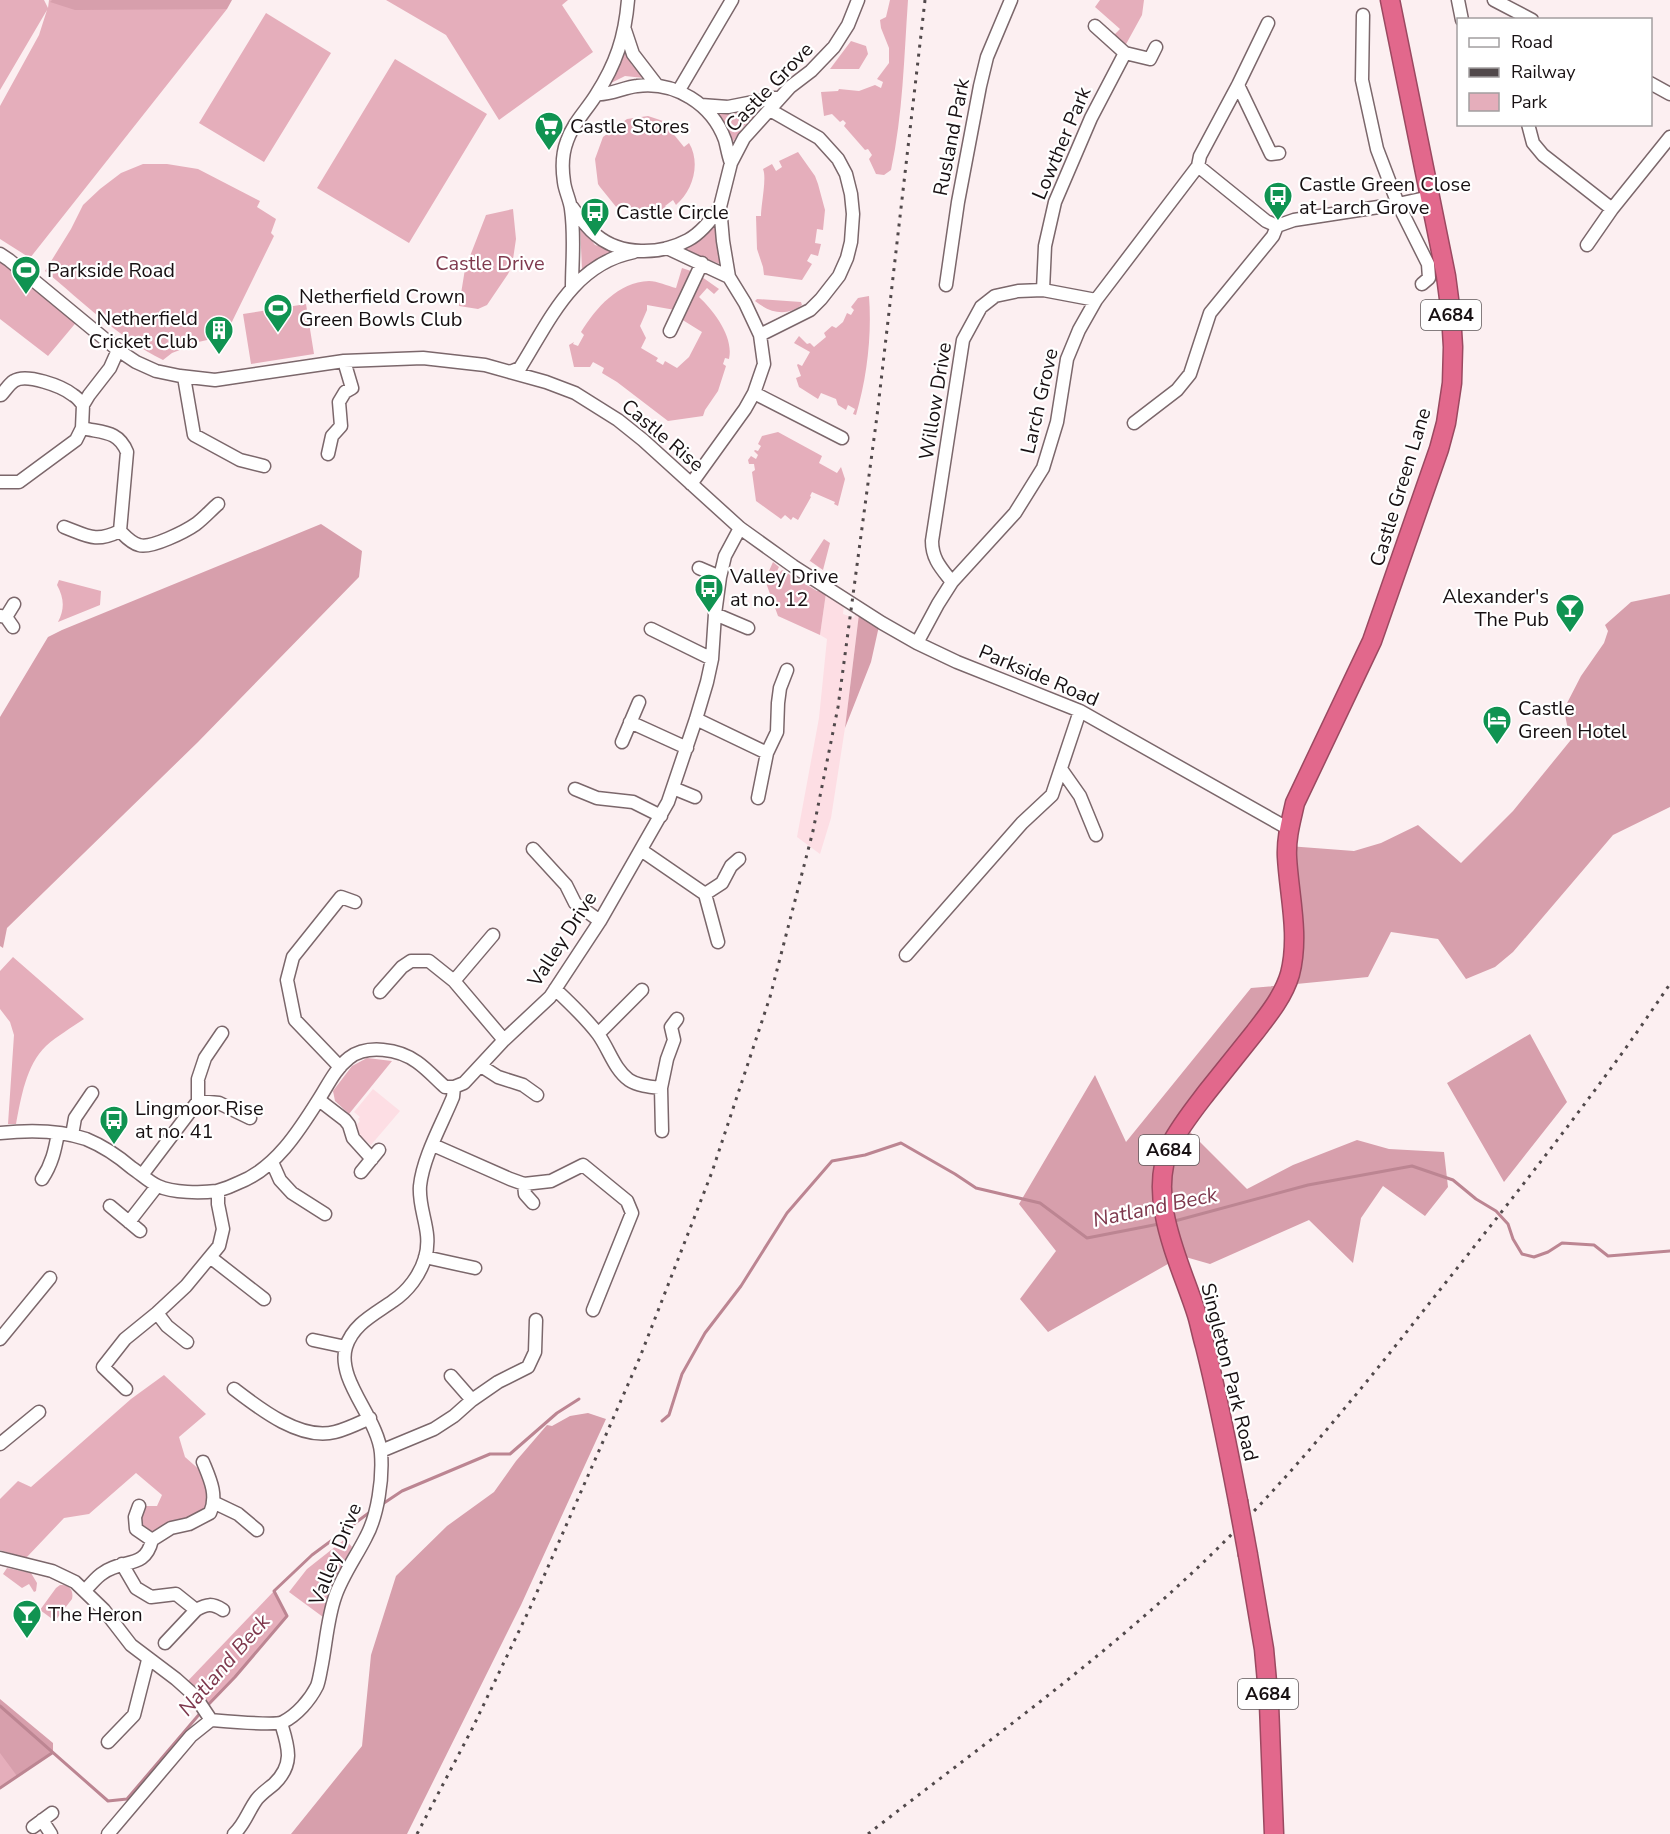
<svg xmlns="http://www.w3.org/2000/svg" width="1670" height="1834" font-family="'Nunito Sans',sans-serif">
<rect width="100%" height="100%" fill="#fceff1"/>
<path fill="#fddee4" d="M826,593L844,605L843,614L854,618L856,612L859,614L845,728L831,818L820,854L797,837L819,718L827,639L820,635Z
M373,1089L400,1111L371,1145L358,1134L356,1126L360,1121L358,1119L360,1117L354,1112Z"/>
<path fill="#e5aebb" d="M0,0H44L48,8L49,0H220L129,5L227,9L30,258L0,239V106L39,35L47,10L0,90Z
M386,0H568L562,5L593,52L499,120L446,35Z
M890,0H908C904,57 903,114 891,170L884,175L876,174L869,159L872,155L868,149L865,150L844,126L846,123L843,120L840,122L832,114L824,116L821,92L838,91L839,89L859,91L875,85L881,88L883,82L877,79L889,63V48L881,28L880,20L886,17Z
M1100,0H1144L1142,15L1125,46L1113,36L1120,29L1095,7Z
M266,13L331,53L264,162L199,123Z
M851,41L866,46L868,54L859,69H830Z
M624,49L632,65L644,78L625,76L607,85L620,63Z
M395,59L487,114L409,243L317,188Z
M715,112H760L743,127L730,146L727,128Z
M648,116L672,124L676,127L671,131L684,147L689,143C701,163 693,191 676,205L673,200L665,206L669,211L665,213L640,217L637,216L638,212L619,204L617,208L600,187L598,184L595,159L603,137L627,119Z
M798,152L815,176L818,184L825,210L823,230L817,229L815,243L821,244L818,256L811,254L807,261L812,264L802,280L764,275L763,267L757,249L756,216H761C761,204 767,178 763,169L772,164L776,171L782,167L779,161Z
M143,164H167L198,169L260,201L257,207L276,219L271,233L274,236L225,336L185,345V348L172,353L163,360C119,338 83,302 45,271L71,229L83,205L100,189L121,173Z
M513,209L516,239L512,266L508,274L487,305L478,309L459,306L465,269L486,215Z
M580,226L595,245L616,251L582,269Z
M714,226L717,233L722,265L683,249Z
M0,254L79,319L48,356L0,319Z
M682,268L694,272L675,310L647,305V310L640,326L646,338L641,348L658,358L656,361L663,365L665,361L677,368L689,357L702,332L681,319L702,277L719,289L714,294L707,288L699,297C714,311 734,337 729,359L725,358L723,364L726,366L718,391L705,410L703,416L668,421L617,382L602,373L604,368L593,362L590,367H574L569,345L574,342L573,344L578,346L584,335L581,332C596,308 618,282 649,281C657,281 668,286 676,288Z
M869,296C872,335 867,378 856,415L853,414L855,409L848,405L846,410L838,405L836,399L821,393L818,399L799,387L796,378L801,376L797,365L798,364L802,366L810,352L794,343L799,336L807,344L810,343L814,347L826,337L824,333L832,326L836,328L843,322L847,313L851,315L854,310L851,307L858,298Z
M757,299L801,302L802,305C786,317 770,313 755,301Z
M306,304L314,354L251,364L243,314Z
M778,432L822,456L819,463L837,473L841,467L845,479L838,506L834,504L835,502L812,492L810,496L811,497L798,520L793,517L791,520L785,515L781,519L756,501L752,472L755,470L754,464H749L748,460L751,456L756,459L758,455L754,451L755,450L758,451L761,446L758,444L762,436Z
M824,539L830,543L823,570L810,561L809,562Z
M773,562L779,567L777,571L780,572L782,570L817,591L820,590L826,593L820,635L778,616L765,580Z
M59,580L101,591L100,605L58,622C65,608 64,598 57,585Z
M13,957L84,1019C71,1028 57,1036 46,1046C26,1065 21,1098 16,1124H8L14,1035L10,1022L0,1009V971Z
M367,1058L392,1061L349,1114L335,1101L333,1091L352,1066Z
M164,1375L206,1414L179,1437L185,1457L202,1472L208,1487L210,1513L152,1540L136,1529L139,1506H157L162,1495L136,1473L89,1514L64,1518L26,1558L0,1550V1499L18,1481L31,1487L131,1399Z
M345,1539L352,1547L331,1587L323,1617L289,1592L307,1569Z
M7,1568L31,1573L37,1583L36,1591L34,1592L29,1584L22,1588L3,1574Z
M60,1585C69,1584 74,1590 72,1599L55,1621L40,1610L56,1588Z
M274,1591L287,1616L235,1677L203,1710L183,1686Z
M0,1707L52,1753L0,1788Z"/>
<path fill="#d79fac" d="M52,0H232L227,9L75,10L50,2Z
M321,524L362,551L359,577L198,742L7,928L3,948L0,946V717L48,637L62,630Z
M1670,594V807L1613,835L1513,952L1495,967L1466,979L1438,939L1391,932L1368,977L1286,985L1180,1122L1247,1189L1293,1165L1357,1140L1389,1149L1444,1152L1448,1187L1425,1216L1383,1186L1361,1218L1353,1263L1309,1220L1210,1264L1182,1256L1048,1332L1020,1299L1056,1251L1019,1204L1095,1075L1126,1142L1251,988L1286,985L1288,846L1354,851L1381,843L1418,825L1461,863L1513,811L1570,741L1564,709L1581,676L1604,643L1608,631L1605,625L1631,602Z
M859,614L879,626L871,662L845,728Z
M1530,1034L1567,1102L1504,1182L1447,1083Z
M588,1413L606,1419L521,1605L407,1834H291L362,1746L371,1655L396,1576L447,1526L494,1492L516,1461L547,1425L552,1426L570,1416Z
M0,1699L53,1743V1752L17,1776L0,1753Z"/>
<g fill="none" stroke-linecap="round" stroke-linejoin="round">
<path stroke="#bc8592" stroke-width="3" d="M1171,1222L1308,1185L1412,1166L1453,1180L1476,1199L1496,1211L1508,1224L1513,1239L1522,1254L1534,1257L1548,1252L1562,1243L1594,1245L1608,1256L1670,1251
M662,1421L669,1415L682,1374L705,1333L741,1286L787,1213L832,1161L865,1155L901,1143L955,1174L976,1188L1040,1203L1087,1238L1159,1224
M381,1505L402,1491L490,1454H510L557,1413L579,1399
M0,1706L108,1801L127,1799L202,1711
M207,1706L235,1677L287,1616L274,1591L312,1555L370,1512
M0,1788L52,1753"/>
<g stroke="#7b676b" stroke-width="15">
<path id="minor" d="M1458,0L1462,20
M1494,0L1532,20
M1363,15L1362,80L1377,149L1398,204L1428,264L1429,278L1422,284
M1095,26L1125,53L1150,59L1156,47
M625,30L633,54L656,84
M1650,83L1670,94
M1238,85L1271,154L1279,153
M679,90L732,0
M597,94C607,96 625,87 637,86C675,81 712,104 725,140C727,147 728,155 731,163
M701,105L728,107L774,98H780
M1528,124L1533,143L1543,155L1612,209
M1198,166L1200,156L1238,85L1268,23
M572,207C579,217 586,227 596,235C621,256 660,255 688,240C701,233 712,219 720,207
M1277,226L1294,220L1398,204L1430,197
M1587,245L1612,209L1670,137
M667,248L729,277
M0,254L9,260L118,350L136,362L156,371L180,376L215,380L344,361L423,358L485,365L546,382L575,393L618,420L643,440L740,528L793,566L882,623L917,643L957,662L1080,711L1289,829
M946,285L958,202L980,86L987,57L1011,0
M572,287C572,260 575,237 571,209C570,200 565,191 564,182C562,169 562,154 567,141C573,123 586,111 596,95C616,64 625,37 628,0
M1043,290L1045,246L1055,202L1091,118L1125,53
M670,331L702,263
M760,335L810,310L821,299L839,276L847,258L851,242L853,214L851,194L846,174L838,159L819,138L770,110
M510,372L520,368C550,320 573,264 634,252
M184,377L194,435L240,460L264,466
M754,393L842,438
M1,395C5,391 9,384 14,381C26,373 62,386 73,395C77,397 80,401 83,405
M1134,423L1177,390L1190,374L1210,313L1273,236L1277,226
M82,428C102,433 118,430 127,452L120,531C125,536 131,543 139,545C151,549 186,531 196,524C204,518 211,510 218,504
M328,454L332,436L341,426L339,402L345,392L352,388L344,361
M0,482H19L76,440L82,428L83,405L89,395L110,368L118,350
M691,484L745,409L754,393L764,364L760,335L745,303L729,277L723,241L720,207L731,163L744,138L790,87L811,71L834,47L848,25L858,0
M64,527C88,536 95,543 120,531
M699,568L720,577
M952,582C941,568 932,559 932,541L963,340L981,307L995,296L1018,291L1043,290L1096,300
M715,614L748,628
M0,616L6,617L13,627
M6,617L14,604
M651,629L712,659
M917,643L938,604L952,582L1015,513L1043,468L1057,422L1067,359L1079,330L1096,300L1198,166L1266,221L1277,226
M696,719L767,753
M630,722L687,748
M622,742L639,702
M1061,769L1080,796L1096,835
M673,788L695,797
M575,789L597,798L633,802L661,816
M758,798L767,753L777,732L778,703L780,688L787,670
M533,849L566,885L575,903L600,921
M641,850L705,894L718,942
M705,894L722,883L731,866L739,859
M906,955L1022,823L1052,795L1080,711
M454,981L493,935
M555,989C570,1003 585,1017 598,1034C609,1049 614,1069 629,1080C638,1086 651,1087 661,1088
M380,992L402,967L411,961H429L454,981L504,1040
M598,1034L642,990
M481,1066L498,1077L523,1085L537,1095
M340,1067L295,1020L287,980L293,957L341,897L355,902
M319,1100L345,1120L349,1125L353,1138L372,1159
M198,1101L219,1103L250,1118
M662,1131L661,1088L667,1059L674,1040L671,1027L677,1019
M0,1133C28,1130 60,1130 86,1139C103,1146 118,1156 132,1168C141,1174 149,1182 158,1186C173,1193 201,1193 217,1191C224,1189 232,1186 238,1183C275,1169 299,1131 319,1099C328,1085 335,1069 349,1058C367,1044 399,1049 417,1062C427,1069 436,1079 445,1087H454
M72,1135L75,1118L92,1093
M433,1145L510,1179L524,1184L551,1181L583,1165L627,1201L632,1213L593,1310
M272,1162L280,1180L292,1193L325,1214
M361,1172L379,1150
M142,1175L198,1101V1079L205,1058L222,1033
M42,1179C52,1164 55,1150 58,1133
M524,1184L525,1194L533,1203
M110,1206L140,1231
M129,1222L157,1186
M210,1257L264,1299
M425,1257L475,1268
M157,1313L167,1326L187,1342
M0,1339L50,1278
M313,1340L346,1347
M451,1376L472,1400
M126,1389L103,1367L125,1339L157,1313L186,1286L219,1246L223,1229L218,1204V1191
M234,1389C260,1409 301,1441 335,1432C347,1429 359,1423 370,1418
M0,1444L39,1412
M381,1451L434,1429L454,1416L472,1400L498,1382L528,1367L535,1352L536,1320
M215,1503L238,1514L257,1530
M139,1506L135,1517L136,1529L152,1540
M0,1558L52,1571L75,1582L104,1610L131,1645L176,1679L195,1696L211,1720
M122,1564L136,1588L151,1597L176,1594L196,1610C207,1604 212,1603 223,1610
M85,1590C91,1585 96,1577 103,1573C123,1558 145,1570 152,1540L171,1528L189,1524L210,1513C218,1495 210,1479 203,1462
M165,1643L196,1610
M108,1742L134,1715L148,1660
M42,1820L51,1834
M33,1827L52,1813
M108,1834L191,1736L211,1720C223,1721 275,1726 283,1722C297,1715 310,1700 317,1686C319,1681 320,1674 321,1669C326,1645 327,1620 335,1597C342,1576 356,1557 366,1537C378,1515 383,1478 381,1453C378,1418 336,1380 346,1347C353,1324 375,1314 393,1301C408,1291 420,1275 425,1258C433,1231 418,1211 420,1186C423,1157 442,1124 453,1097L454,1087L464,1083L504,1040L550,997L600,921L668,802L696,719L707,682L712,659L715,614L720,577L725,556L740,528
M234,1834C245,1824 248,1811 257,1799C262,1793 268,1789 274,1784C295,1764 288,1746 281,1723"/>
</g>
<g stroke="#9b4961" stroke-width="21">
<path id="highway" d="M1238,1501C1228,1449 1218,1397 1205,1346C1202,1336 1200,1325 1197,1315C1181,1264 1145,1198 1171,1144C1181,1125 1194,1109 1207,1092C1223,1072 1239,1052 1255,1032C1269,1014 1284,995 1290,974C1300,935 1289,895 1287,857C1286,838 1291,821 1295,803L1372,641L1439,449L1446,423L1452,383L1453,347L1451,314L1446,276L1390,0
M1248,1555L1264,1649L1269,1704L1274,1834"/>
</g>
<use href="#minor" stroke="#fff" stroke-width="12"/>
<use href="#highway" stroke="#e2688c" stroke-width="18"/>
<path stroke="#51494b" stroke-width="3" stroke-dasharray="3 6" stroke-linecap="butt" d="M417,1834L472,1729L530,1608L640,1357L712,1172L770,997L813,831L838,707L877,416L925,0
M868,1834C986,1742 1109,1655 1216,1550C1297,1470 1368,1381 1439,1291C1497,1218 1554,1146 1609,1071C1630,1043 1650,1013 1670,984"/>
<g stroke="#9b4961" stroke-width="21" stroke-linecap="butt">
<path id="highway-bridge" d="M1238,1501L1248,1555"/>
</g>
<use href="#highway-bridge" stroke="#e2688c" stroke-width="18"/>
</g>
<defs>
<g id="supermarket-pin" transform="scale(1.5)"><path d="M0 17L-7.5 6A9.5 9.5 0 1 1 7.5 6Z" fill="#109351" stroke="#fff"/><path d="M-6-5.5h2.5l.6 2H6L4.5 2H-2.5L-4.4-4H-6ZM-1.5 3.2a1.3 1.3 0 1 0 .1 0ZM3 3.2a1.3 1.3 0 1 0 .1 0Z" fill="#fff"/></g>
<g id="bus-pin" transform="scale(1.5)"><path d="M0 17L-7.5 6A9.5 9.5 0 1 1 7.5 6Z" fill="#109351" stroke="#fff"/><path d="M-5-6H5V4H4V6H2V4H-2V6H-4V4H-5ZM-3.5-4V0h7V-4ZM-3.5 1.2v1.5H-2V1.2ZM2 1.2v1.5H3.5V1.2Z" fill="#fff"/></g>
<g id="stadium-pin" transform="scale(1.5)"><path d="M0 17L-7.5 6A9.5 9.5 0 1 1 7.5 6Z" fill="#109351" stroke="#fff"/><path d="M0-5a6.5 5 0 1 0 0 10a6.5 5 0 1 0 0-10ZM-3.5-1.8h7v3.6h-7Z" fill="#fff"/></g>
<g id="building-pin" transform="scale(1.5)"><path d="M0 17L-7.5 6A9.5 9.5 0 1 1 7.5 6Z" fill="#109351" stroke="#fff"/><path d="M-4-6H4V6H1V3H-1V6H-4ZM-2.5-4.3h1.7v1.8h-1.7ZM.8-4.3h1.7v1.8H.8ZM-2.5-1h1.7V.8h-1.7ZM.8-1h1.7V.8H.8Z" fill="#fff"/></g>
<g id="bar-pin" transform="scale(1.5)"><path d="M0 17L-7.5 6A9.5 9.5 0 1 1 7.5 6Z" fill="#109351" stroke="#fff"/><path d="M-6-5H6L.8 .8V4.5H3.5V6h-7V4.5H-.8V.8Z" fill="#fff"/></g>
<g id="hotel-pin" transform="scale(1.5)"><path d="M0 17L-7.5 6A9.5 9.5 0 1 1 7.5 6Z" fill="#109351" stroke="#fff"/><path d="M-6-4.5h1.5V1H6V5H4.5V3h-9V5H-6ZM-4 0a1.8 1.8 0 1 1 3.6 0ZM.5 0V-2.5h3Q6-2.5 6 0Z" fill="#fff"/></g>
</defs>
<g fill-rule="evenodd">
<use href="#supermarket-pin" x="549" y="126"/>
<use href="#bus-pin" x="1278" y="196"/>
<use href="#bus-pin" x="595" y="212"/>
<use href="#stadium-pin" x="26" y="270"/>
<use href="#stadium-pin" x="278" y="308"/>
<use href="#building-pin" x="219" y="330"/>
<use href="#bus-pin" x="709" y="588"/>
<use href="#bar-pin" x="1570" y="608"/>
<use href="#hotel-pin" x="1497" y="720"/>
<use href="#bus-pin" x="114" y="1120"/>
<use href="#bar-pin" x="27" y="1614"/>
</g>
<g text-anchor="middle" stroke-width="4.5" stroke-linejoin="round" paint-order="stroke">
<g fill="#fff" stroke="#5d5859" stroke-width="1.5">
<rect x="1421" y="300" width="60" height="30" rx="4.5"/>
<rect x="1139" y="1135" width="60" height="30" rx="4.5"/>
<rect x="1238" y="1679" width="60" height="30" rx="4.5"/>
</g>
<g font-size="18" font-weight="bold" fill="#171012">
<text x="1451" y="321">A684</text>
<text x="1169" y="1156">A684</text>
<text x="1268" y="1700">A684</text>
</g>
<g font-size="20" fill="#171012" stroke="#fff">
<text transform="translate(769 87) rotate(-46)" y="7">Castle Grove</text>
<text transform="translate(951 137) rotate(-79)" y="7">Rusland Park</text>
<text transform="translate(1061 143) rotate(-67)" y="7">Lowther Park</text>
<text transform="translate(935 401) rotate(-81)" y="7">Willow Drive</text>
<text transform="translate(1039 401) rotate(-77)" y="7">Larch Grove</text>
<text transform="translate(663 435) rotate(40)" y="7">Castle Rise</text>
<text transform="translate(1400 487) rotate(-73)" y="7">Castle Green Lane</text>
<text transform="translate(1039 675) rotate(23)" y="7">Parkside Road</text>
<text transform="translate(562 939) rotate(-57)" y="7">Valley Drive</text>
<text transform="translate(1230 1372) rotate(76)" y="7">Singleton Park Road</text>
<text transform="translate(335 1554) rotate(-68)" y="7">Valley Drive</text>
</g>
<g font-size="20" fill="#171012" stroke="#fff" text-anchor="start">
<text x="570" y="133">Castle Stores</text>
<text x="1299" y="191">Castle Green Close<tspan x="1299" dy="23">at Larch Grove</tspan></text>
<text x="616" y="219">Castle Circle</text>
<text x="47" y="277">Parkside Road</text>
<text x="299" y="303">Netherfield Crown<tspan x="299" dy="23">Green Bowls Club</tspan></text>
<text x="198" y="325" text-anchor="end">Netherfield<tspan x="198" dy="23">Cricket Club</tspan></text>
<text x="730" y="583">Valley Drive<tspan x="730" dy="23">at no. 12</tspan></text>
<text x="1549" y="603" text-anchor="end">Alexander's<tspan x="1549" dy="23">The Pub</tspan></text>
<text x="1518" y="715">Castle<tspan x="1518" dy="23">Green Hotel</tspan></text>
<text x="135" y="1115">Lingmoor Rise<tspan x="135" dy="23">at no. 41</tspan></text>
<text x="48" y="1621">The Heron</text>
</g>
<g font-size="20" fill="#7f3a4e" stroke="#fff">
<text x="490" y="270">Castle Drive</text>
</g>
<g font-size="21" font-style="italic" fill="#7e384d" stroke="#fff">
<text transform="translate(1155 1207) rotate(-12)" y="7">Natland Beck</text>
<text transform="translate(224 1665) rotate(-49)" y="7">Natland Beck</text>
</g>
</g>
<rect x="1457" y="18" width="195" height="108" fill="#ffffff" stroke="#a29fa0" stroke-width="1.5"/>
<rect x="1469" y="38" width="30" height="9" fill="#ffffff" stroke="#a29fa0" stroke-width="1.5"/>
<text x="1511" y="48" font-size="18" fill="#171012">Road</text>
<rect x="1469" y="68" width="30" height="9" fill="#51494b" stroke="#a29fa0" stroke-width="1.5"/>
<text x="1511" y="78" font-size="18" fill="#171012">Railway</text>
<rect x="1469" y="93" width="30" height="18" fill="#e5aebb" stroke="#a29fa0" stroke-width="1.5"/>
<text x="1511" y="108" font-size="18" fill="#171012">Park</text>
</svg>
